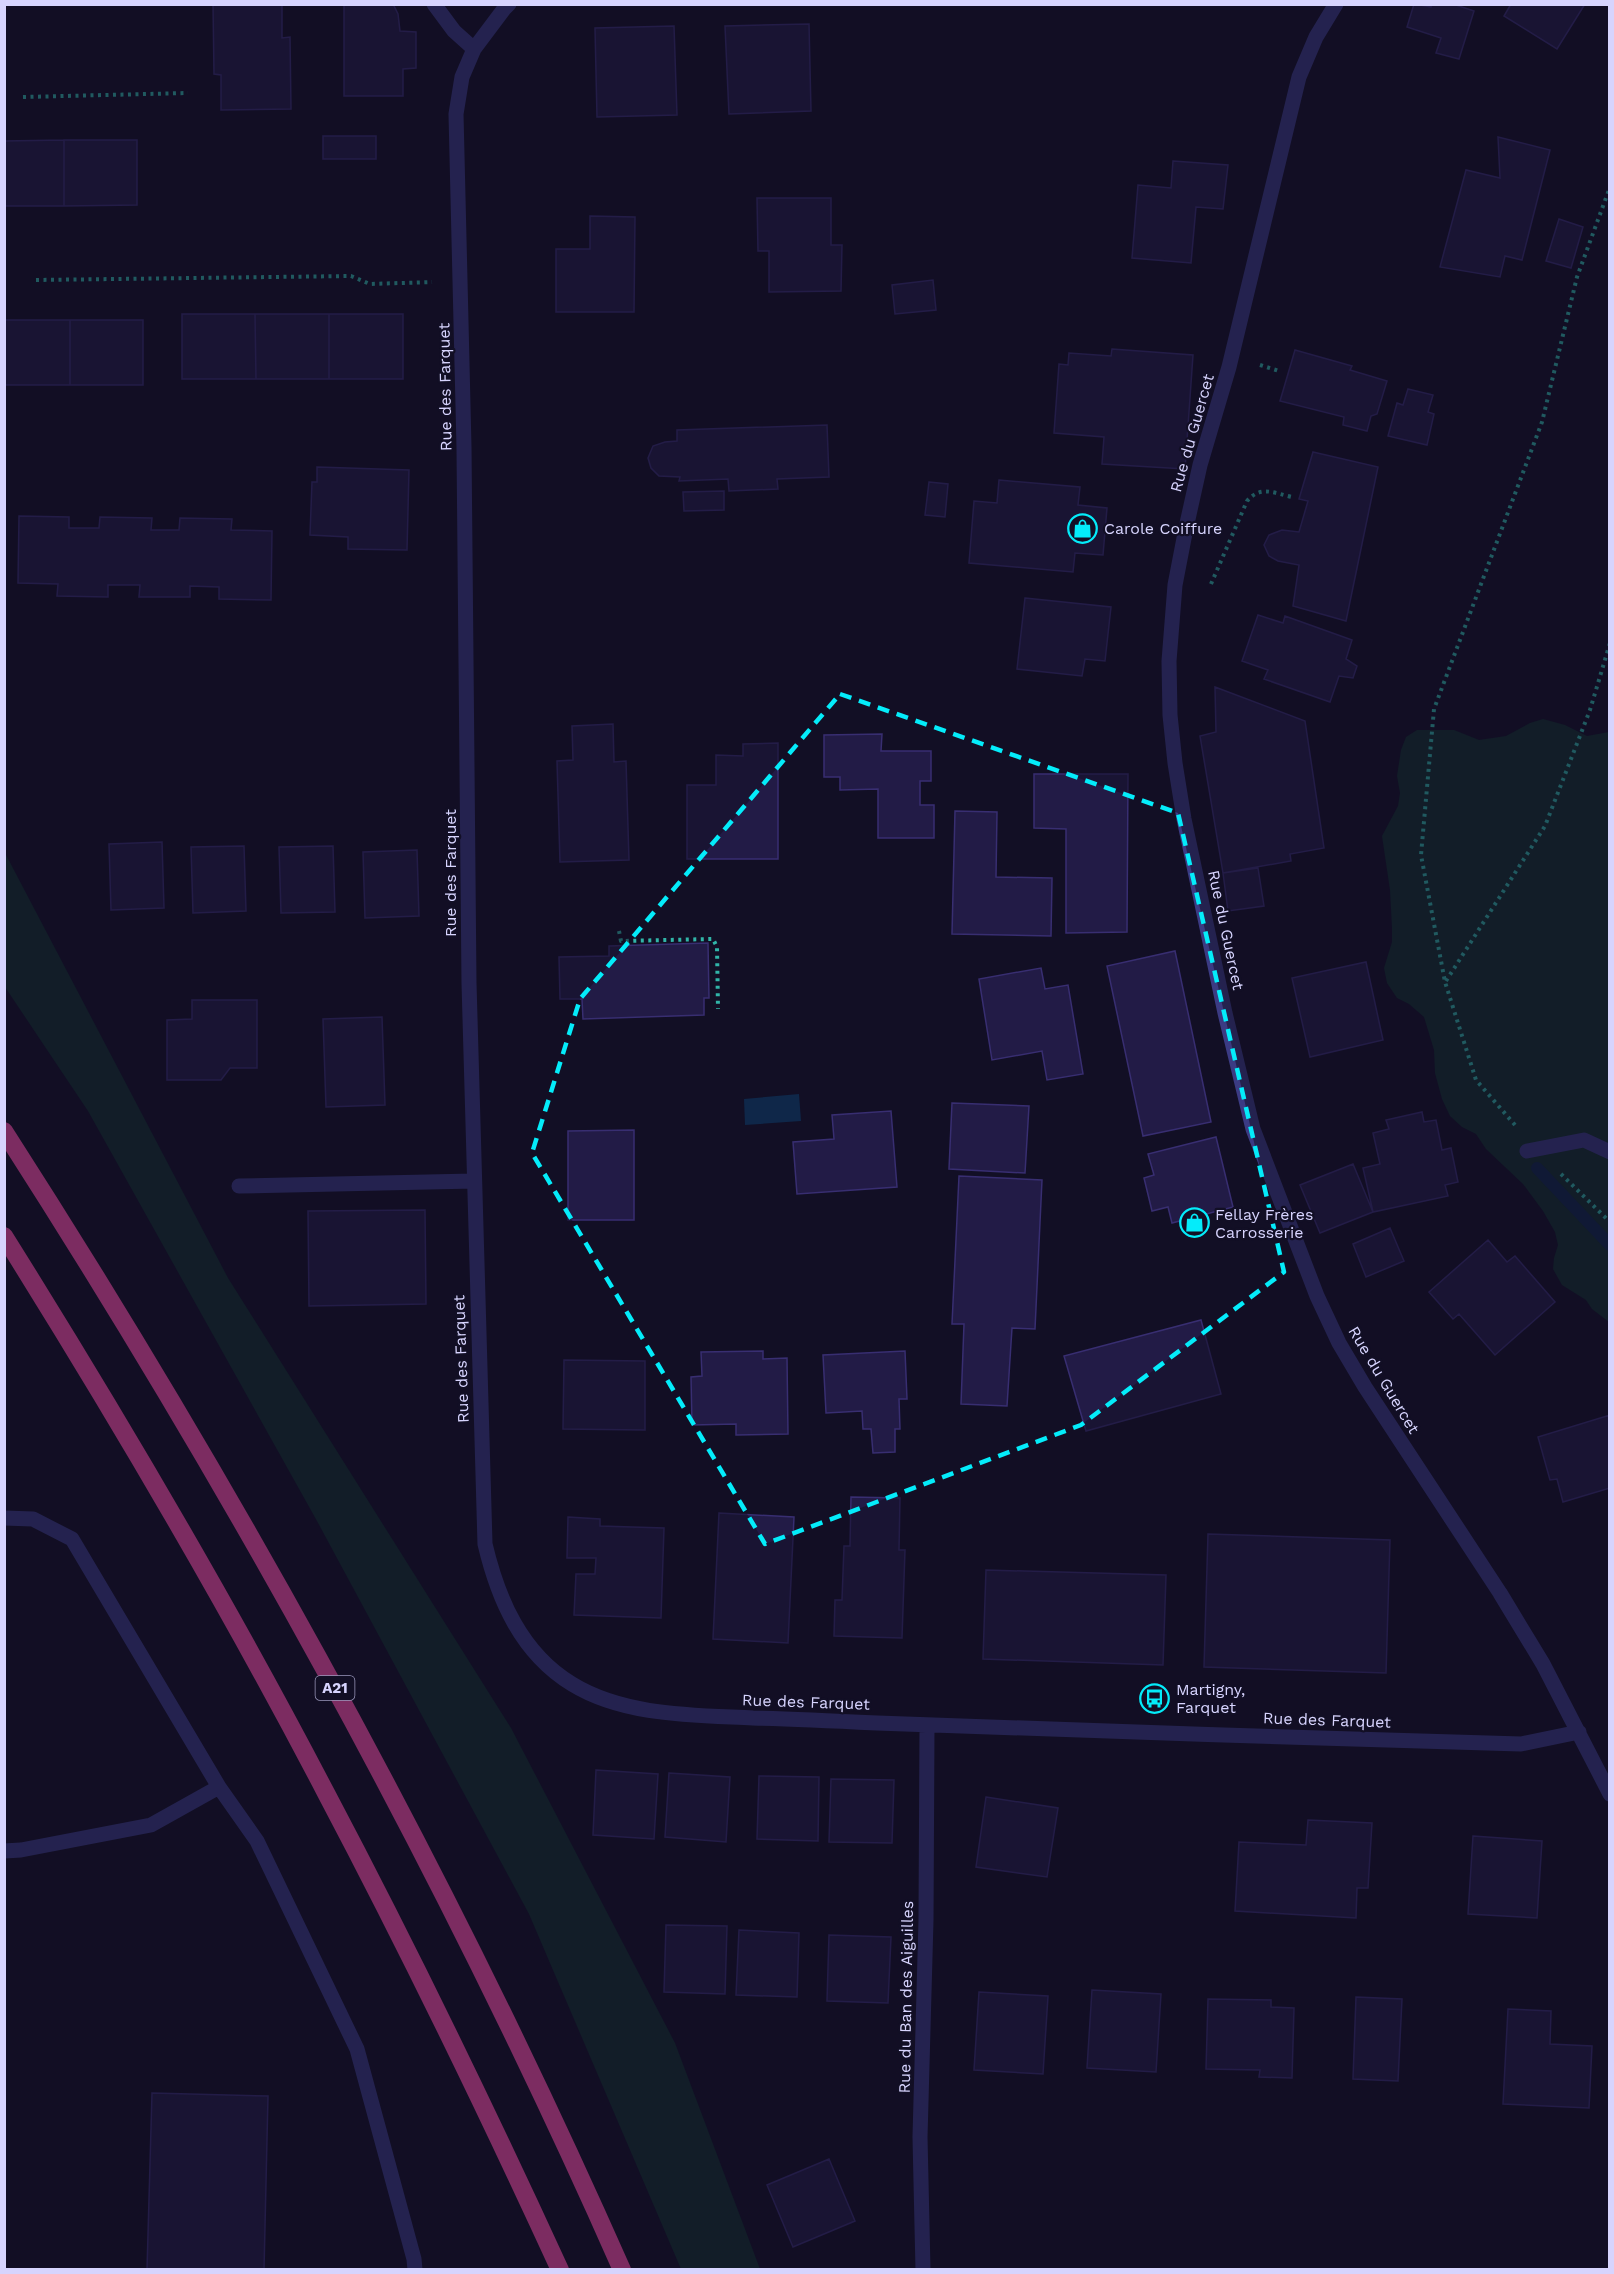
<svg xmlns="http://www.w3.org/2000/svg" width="1614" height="2274" viewBox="0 0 1614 2274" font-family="'Work Sans',sans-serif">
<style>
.green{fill:#122f2d}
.water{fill:#0f2749}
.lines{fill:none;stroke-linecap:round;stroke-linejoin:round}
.stream{stroke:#0f2749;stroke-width:12}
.building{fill:#221b46;stroke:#382e71;stroke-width:1.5}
.path{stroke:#31b5a8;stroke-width:4;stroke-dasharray:3 4.5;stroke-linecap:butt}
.lane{stroke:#3b3b83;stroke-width:15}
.street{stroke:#3b3b83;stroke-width:15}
.highway{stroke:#fc51aa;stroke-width:18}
.marked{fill:none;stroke:#04ecfa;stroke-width:4.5;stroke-dasharray:12 8;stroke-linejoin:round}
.labels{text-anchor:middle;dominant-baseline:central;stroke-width:4.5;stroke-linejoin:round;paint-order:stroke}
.shield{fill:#120f25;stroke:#9c99bd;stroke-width:1.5}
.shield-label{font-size:15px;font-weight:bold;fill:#d7d4fe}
.street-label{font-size:16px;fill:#d7d4fe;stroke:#120f25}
.poi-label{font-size:16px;fill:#d7d4fe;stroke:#120f25;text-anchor:start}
</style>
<rect width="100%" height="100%" fill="#120f25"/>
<path class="green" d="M1543,719L1565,725L1587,736L1609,732V1322L1592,1309L1586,1300L1562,1285L1553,1269L1554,1258L1558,1245L1555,1232L1543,1211L1523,1184L1486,1149L1476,1134L1462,1127L1450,1116L1442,1099L1435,1073L1434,1050L1424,1017L1409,1004L1397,998L1387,983L1384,968L1392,942V928L1390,890L1382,836L1398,806L1400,793L1397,776L1401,750L1406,737L1417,730H1454L1479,740L1506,736L1530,723Z
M5,853L228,1278L511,1728L675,2043L760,2269H681L529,1914L317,1521L88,1111L5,987Z"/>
<path class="water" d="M799,1094L801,1121L745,1125L744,1099Z"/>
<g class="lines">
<path class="stream" d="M1537,1168L1610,1245"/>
</g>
<path class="building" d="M213,4L282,5V38L290,37L291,109L221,110V75L214,74Z
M344,4H393L398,14L400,31L416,32V68L403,69V96H344Z
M1414,4L1431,7L1432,4H1453L1474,11L1459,59L1436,53L1441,38L1407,27Z
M1511,4H1585L1557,49L1504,16Z
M809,24L811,111L729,114L725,26Z
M674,26L677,115L597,117L595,28Z
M323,136H376V159H323Z
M1498,137L1550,150L1522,260L1505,256L1500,277L1440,267L1466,170L1500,178Z
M64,140V206H4V141Z
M64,140H137V205L64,206Z
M1173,161L1228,165L1223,209L1196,207L1191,263L1132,258L1138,185L1171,188Z
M757,198H831V245H842L841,291L769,292V251H758Z
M590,216L635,217L634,312H556V249H590Z
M1559,219L1583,227L1571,268L1546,261Z
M933,280L936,310L895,314L892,285Z
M182,314H255L256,379H182Z
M255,314H329V379H256Z
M329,314H403V379H329Z
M4,320H70V385H4Z
M70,320H143V385H70Z
M1112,349L1193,355L1185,469L1102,464L1104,437L1054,433L1059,364L1068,365L1069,353L1111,356Z
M1295,350L1352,366L1350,370L1387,381L1377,414L1371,416L1367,431L1343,425L1344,417L1280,401Z
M1408,389L1433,395L1428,412L1434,414L1427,445L1388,436L1397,403L1403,405Z
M827,425L829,477L777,479L778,489L729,491L728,479L679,481L680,477L659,476L651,468L648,458L653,446L665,442L677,441V430Z
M1313,452L1378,467L1346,621L1293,606L1299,565L1278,561L1269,556L1264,545L1269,535L1282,530L1299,532L1308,501L1299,499Z
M317,467L409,470L407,550L348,549V537L310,535L312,482H317Z
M999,480L1080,487L1078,505L1107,508L1103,555L1075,553L1073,572L969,563L974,501L997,503Z
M929,482L948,484L945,517L925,515Z
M724,491V510L684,511L683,492Z
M19,516L69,517V528H99L100,517L152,518L151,530H179L180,518L232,519L231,530L272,531L271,600L219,599V587L190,586V597H139L140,585H108V597L57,596L58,584L18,583Z
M1025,598L1111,607L1105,661L1085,659L1082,676L1017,669Z
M1258,615L1283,623L1285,616L1352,640L1346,659L1357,666L1353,678L1339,676L1330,702L1264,679L1268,670L1242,661Z
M1215,687L1305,721L1324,848L1290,854L1291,861L1223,873L1200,736L1216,732Z
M613,724L614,762L626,761L629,860L560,862L557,761L573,760L572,726Z
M882,734L881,751H931V781H920V805H934V838H878V789L840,790V777H824V735Z
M778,743V859H687V785H716V755L743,756V744Z
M1034,774H1128L1127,932L1066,933V829L1034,828Z
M955,811L997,812L996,877L1052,878L1051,936L952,934Z
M162,842L164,908L111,910L109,844Z
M244,846L246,911L193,913L191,847Z
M333,846L335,912L281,913L279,847Z
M417,850L419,916L365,918L363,852Z
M1258,868L1264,906L1228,911L1223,873Z
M708,943L709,998H704V1015L583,1019L582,999H560L559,957L609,956V946Z
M1175,951L1211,1122L1143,1136L1107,966Z
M1366,962L1383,1040L1310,1057L1292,978Z
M1041,968L1045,989L1068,985L1083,1074L1047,1080L1042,1051L992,1060L979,979Z
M192,1000H257V1068H230L221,1080H167V1020L192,1019Z
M382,1017L385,1105L326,1107L323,1019Z
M952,1103L1029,1106L1025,1173L949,1169Z
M891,1111L897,1187L797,1194L793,1142L834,1139L832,1115Z
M1422,1112L1424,1122L1436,1120L1442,1150L1451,1148L1458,1182L1445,1185L1448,1196L1373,1212L1363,1168L1380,1164L1373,1133L1389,1129L1386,1120Z
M634,1130V1220H568V1131Z
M1216,1137L1233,1207L1172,1223L1168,1207L1152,1211L1144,1178L1154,1175L1148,1154Z
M1353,1164L1373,1212L1320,1233L1300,1185Z
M959,1176L1042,1180L1035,1329L1012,1328L1007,1406L961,1404L964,1324H952Z
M425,1210L426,1304L309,1306L308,1211Z
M1390,1228L1404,1261L1366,1277L1353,1244Z
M1488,1240L1507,1262L1515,1256L1555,1302L1495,1355L1459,1314L1453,1319L1429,1292Z
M1201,1320L1221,1394L1086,1431L1064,1356Z
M763,1351V1359L787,1358L788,1434L736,1435V1424L692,1425L691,1377L702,1376L701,1352Z
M905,1351L907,1399H899L900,1429H895V1452L873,1453L871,1429H863L862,1411L826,1413L823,1355Z
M564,1360L645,1361V1430L563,1429Z
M1610,1415V1488L1563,1502L1557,1479L1550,1480L1538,1437Z
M851,1497L900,1498L899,1550H905L902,1638L834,1636L835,1600H842L844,1546H850Z
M719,1513L794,1517L788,1643L713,1639Z
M568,1517L600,1519V1526L664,1528L661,1618L574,1615L576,1574H595L596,1558H567Z
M1208,1534L1390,1540L1386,1673L1204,1667Z
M986,1570L1166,1575L1163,1665L983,1659Z
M596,1770L658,1774L654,1839L593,1835Z
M669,1773L730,1777L726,1842L665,1837Z
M759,1776L819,1777L818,1841L757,1839Z
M831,1779L894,1780L892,1843L829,1842Z
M986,1797L1058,1808L1047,1877L976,1867Z
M1308,1820L1372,1823L1368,1888H1357L1356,1918L1235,1911L1239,1842L1306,1845Z
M1473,1836L1542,1841L1537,1918L1468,1914Z
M666,1925L727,1926L725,1994L664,1992Z
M739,1930L799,1933L797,1997L736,1995Z
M829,1935L891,1937L888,2003L827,2001Z
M1092,1990L1161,1994L1156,2072L1087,2068Z
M979,1992L1048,1996L1043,2074L974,2070Z
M1356,1997L1402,1999L1398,2081L1353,2079Z
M1208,1999L1271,2000V2007L1294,2008L1292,2078L1259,2077L1260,2070L1206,2069Z
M1508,2009L1551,2011L1550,2044L1592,2046L1589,2108L1503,2104Z
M152,2093L268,2096L264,2270H147Z
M829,2159L855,2221L793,2247L767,2185Z"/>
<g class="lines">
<path class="path" d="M23,97L188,93
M36,280L351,276L370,284L432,282
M1260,365L1279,371
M1211,584L1247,501C1261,485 1273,493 1292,497
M619,931L621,941L713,939L717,947L718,1009
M1446,981L1545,826L1590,710L1610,643
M1515,1125L1476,1080L1445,982L1421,855L1434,709L1542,422L1577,277L1610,187
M1561,1174L1610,1222"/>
<path class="lane" d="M4,1518L33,1519L72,1539L219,1787L257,1841L357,2049L414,2259L415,2270
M4,1851L21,1850L151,1825L219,1787"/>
<path class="street" d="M434,4L454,31L474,49
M509,4L504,9L474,49L462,77L456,114L464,447L469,983L485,1544C498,1599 521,1653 572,1684C624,1716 693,1715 753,1718C794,1719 836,1721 877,1723C1092,1732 1306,1737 1521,1744L1579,1732
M1336,4L1316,37L1299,77L1229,367L1200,465L1186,528L1175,585L1169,661L1170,715L1175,763L1184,819L1225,1013L1253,1129L1317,1296L1339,1343L1365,1387L1500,1593L1543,1664L1610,1794
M1527,1151L1584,1140L1610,1152
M239,1186L474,1181
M923,2270L920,2137L926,1920L927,1725"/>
<path class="highway" d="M4,1131C238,1495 447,1874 622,2270
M4,1236C118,1418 227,1603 326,1793C409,1950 486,2109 560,2270"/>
</g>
<path d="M0 0H1614V2274H0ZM840,694L1178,813L1284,1272L1081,1425L765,1544L532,1153L580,999Z" fill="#120f25" fill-opacity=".55" fill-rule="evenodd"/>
<path class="marked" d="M840,694L1178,813L1284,1272L1081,1425L765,1544L532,1153L580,999Z"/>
<defs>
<symbol id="shop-ring" viewBox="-11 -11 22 22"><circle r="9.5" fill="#120f25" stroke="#04ecfa" stroke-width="1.5"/><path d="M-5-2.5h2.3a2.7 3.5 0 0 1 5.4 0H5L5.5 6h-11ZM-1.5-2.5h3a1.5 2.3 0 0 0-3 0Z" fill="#04ecfa"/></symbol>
<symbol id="bus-ring" viewBox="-11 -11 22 22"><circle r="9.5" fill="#120f25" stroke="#04ecfa" stroke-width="1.5"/><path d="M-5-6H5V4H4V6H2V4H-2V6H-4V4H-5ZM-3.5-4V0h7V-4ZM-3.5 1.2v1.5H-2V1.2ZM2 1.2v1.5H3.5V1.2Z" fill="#04ecfa"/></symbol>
</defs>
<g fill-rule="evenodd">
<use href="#shop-ring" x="1066" y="512" width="33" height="33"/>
<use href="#shop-ring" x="1178" y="1206" width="33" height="33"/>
<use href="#bus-ring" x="1138" y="1682" width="33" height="33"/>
</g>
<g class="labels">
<rect class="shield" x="315.5" y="1676" width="39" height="24" rx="4.5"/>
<g class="shield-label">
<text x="335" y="1688">A21</text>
</g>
<g class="street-label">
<text transform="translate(445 387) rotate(-91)">Rue des Farquet</text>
<text transform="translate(1192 433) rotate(-74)">Rue du Guercet</text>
<text transform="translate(450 873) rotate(-90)">Rue des Farquet</text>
<text transform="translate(1226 930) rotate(78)">Rue du Guercet</text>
<text transform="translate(461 1359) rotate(-92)">Rue des Farquet</text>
<text transform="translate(1384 1380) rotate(59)">Rue du Guercet</text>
<text transform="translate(806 1702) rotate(2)">Rue des Farquet</text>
<text transform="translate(1327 1720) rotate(2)">Rue des Farquet</text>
<text transform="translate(906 1997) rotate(-89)">Rue du Ban des Aiguilles</text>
</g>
<g class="poi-label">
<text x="1104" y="528">Carole Coiffure</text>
<text x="1215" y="1214">Fellay Frères<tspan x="1215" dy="18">Carrosserie</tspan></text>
<text x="1176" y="1689">Martigny,<tspan x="1176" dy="18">Farquet</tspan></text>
</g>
</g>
<rect width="1614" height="2274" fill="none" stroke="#d7d4fe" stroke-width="12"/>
</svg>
